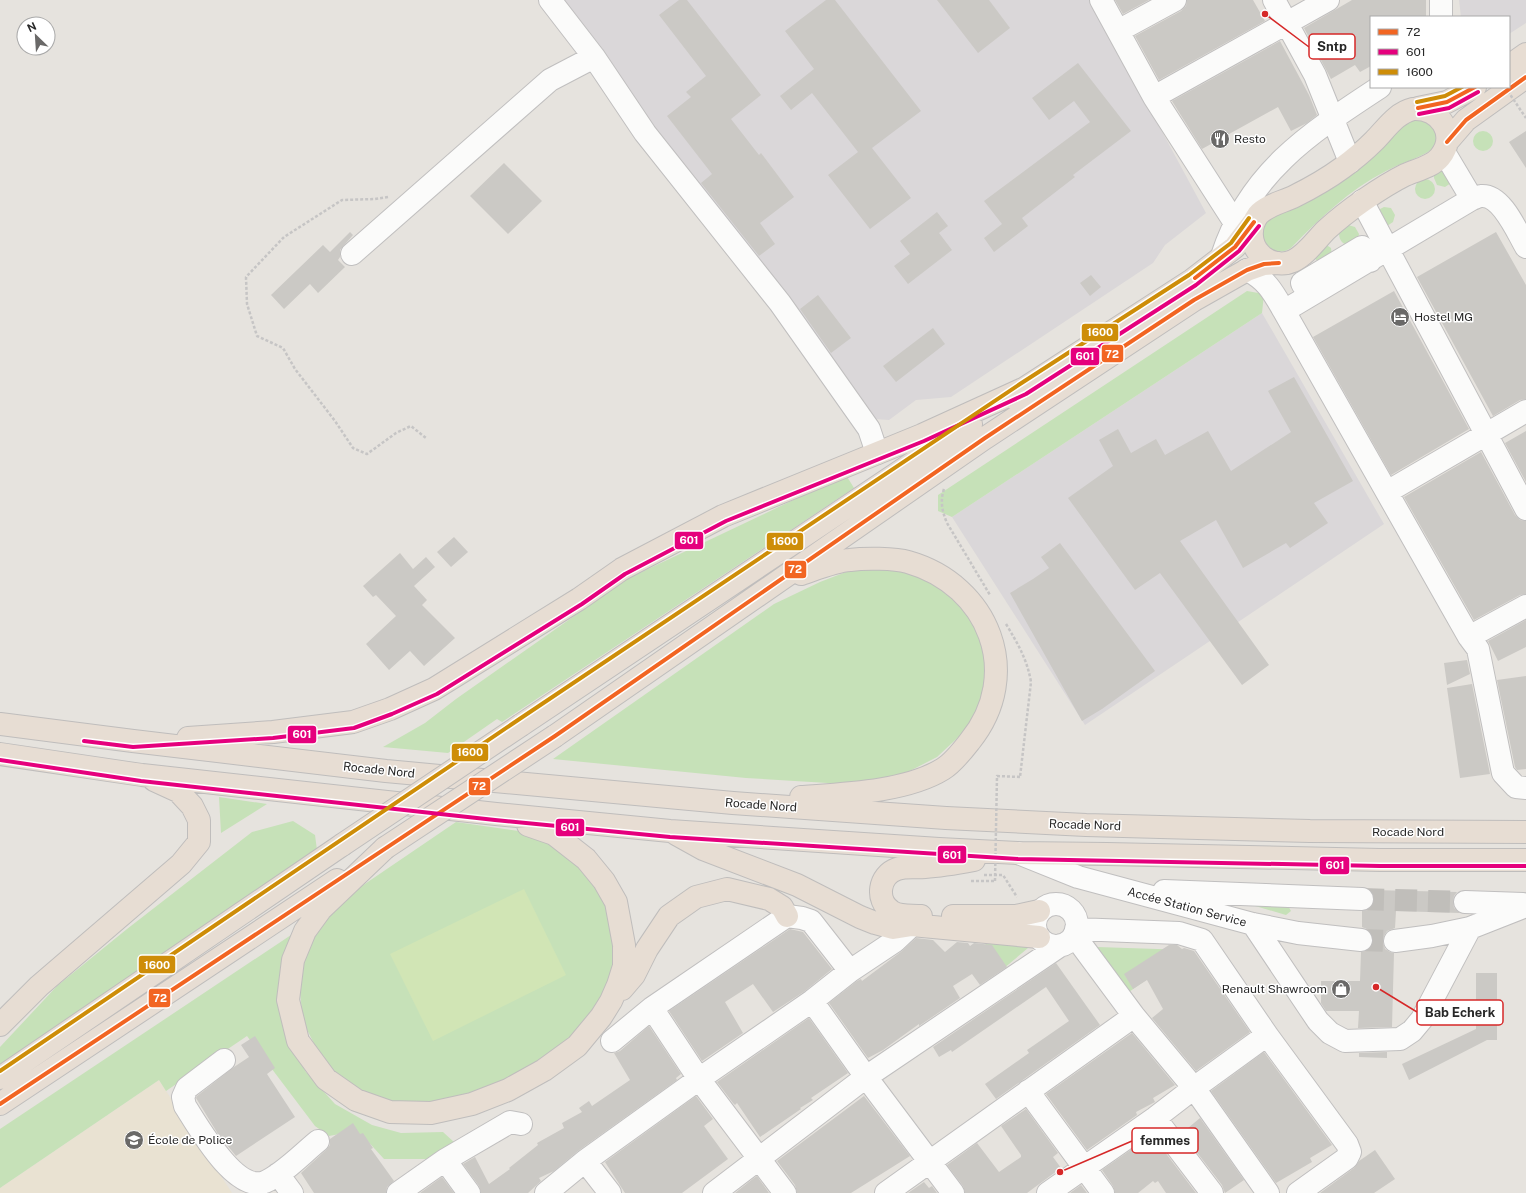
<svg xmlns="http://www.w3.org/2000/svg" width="1526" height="1193" viewBox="0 0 1526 1193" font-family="'Public Sans',sans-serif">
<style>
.industrial{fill:#dad7d9}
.education{fill:#e9e2d2}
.green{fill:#c6e1b8}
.pitch{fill:#d1e5b5}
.building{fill:#cbc9c5}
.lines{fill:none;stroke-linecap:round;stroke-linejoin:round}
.minor-tunnel{stroke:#c0beba;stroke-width:22;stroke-dasharray:22 11;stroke-linecap:butt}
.minor-casing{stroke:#c0bfbf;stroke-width:24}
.highway-casing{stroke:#bfbdbc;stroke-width:24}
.path{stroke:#c6c5c5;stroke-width:2.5;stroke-dasharray:3 2;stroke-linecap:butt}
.minor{stroke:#fbfbfa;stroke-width:22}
.highway{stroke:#e7ddd3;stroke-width:22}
.highway-bridge-casing{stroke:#bfbdbc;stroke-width:24;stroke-linecap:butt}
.path-bridge{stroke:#c6c5c5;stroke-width:2.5;stroke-dasharray:3 2;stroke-linecap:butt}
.highway-bridge{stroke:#e7ddd3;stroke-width:22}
.bus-1-casing{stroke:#fff;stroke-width:7}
.bus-2-casing{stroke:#fff;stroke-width:7}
.bus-3-casing{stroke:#fff;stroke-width:7}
.bus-1{stroke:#f26522;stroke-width:4}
.bus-2{stroke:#e5007d;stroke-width:4}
.bus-3{stroke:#ce8d08;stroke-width:4}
.labels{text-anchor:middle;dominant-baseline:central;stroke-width:3;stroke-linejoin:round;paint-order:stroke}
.poi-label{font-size:12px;fill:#282828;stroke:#fff;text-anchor:start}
.street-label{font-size:12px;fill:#282828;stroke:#fff}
.leader{fill:none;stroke:#d62828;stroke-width:1.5}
.callout-dot{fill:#d62828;stroke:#fff;stroke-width:1.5}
.callout{fill:#fff;stroke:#d62828;stroke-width:1.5}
.callout-label{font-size:13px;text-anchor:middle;font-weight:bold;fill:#282828}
.line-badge{stroke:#fff;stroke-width:1.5}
.badge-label{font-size:11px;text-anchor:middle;font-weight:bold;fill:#fff}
</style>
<rect width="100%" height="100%" fill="#e6e3de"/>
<path class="industrial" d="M563,0H1091L1206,213L1165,245L1153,263L951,397L916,400L889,420L875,419L707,202Z
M1459,0H1526V23L1509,34V17H1461Z
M1262,313L1384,524L1085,725L952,517Z"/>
<path class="education" d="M159,1080L232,1193H0V1188Z"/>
<path class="green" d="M1416,118L1433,124C1437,135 1439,141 1431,150C1417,159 1401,163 1386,171C1349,190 1320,218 1291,248C1280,255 1271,251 1263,241V227L1265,223L1272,217L1295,208L1349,176L1382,149L1404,125Z
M1473 141a10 10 0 1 1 20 0a10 10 0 1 1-20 0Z
M1442,167L1451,183L1445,187L1437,185L1434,178V174Z
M1415 189a10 10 0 1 1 20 0a10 10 0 1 1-20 0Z
M1384,207L1391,208L1395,215L1393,222L1387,226L1378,210Z
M1348,225L1355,227L1359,234L1358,238L1346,245C1341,242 1339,239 1339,232Z
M1325,244L1331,248L1332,256L1320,263L1314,258Z
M1247,291L1264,294L1262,313L952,517L938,511V495Z
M846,475L854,488L502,722L497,719L448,753L383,747L425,723L456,699L627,579Z
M859,567H896L948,589L972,618L982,639L988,671L983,701L966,730L937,757L900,776L844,784L746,778L553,759L774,604L820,582Z
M219,797L267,804L221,833Z
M293,821L315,835L317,850L0,1069V1047L57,986L127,929L252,832Z
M456,822L526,832L539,836L584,866L611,913L616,964L607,988L580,1030L548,1057L506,1080L476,1092L432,1103L391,1101L364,1092L339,1076L321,1057L303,1022L299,982L307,948L327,919L356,890Z
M1287,904L1291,911L1286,915L1252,905Z
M294,933L288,1039L306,1072L335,1104L372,1125L401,1133L443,1132L455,1143L430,1159H384L363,1136L345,1133L329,1136L315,1126L247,1036L166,1091L159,1080L0,1188V1129Z
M980,937L1034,943L1003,969Z
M1097,947L1188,950L1129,992Z"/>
<path class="pitch" d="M524,889L566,975L433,1041L390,954Z"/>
<path class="building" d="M679,0H687L761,95L731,119L759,155L761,153L794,197L760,223L775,244L759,256L701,183L712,174L667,116L691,97L686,92L706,76L659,15Z
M826,0H835L921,111L872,148L911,198L870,229L828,175L858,152L812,93L791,110L780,96L814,69L785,31Z
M937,0H989L1010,28L978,53Z
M1115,0H1149L1123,14Z
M1187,0H1253L1265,21L1159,80L1135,36L1181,11L1186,6Z
M1352,0H1426V17H1371V66L1360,72L1355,65L1331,79L1304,28Z
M1280,41L1309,95L1317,115L1307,123L1291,131L1278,107L1202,149L1172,101Z
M1078,63L1131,131L1073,175L1075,177L1022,218L1028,226L994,252L984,238L1002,224L984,201L1090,122L1074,101L1049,120L1032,98Z
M1526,131V168L1509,142Z
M504,163L542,201L508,234L470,196Z
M937,212L948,226L939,233L952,250L908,284L894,266L910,254L900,241Z
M350,232L353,235L340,250V257L338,260L345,267L318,293L310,284L284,309L271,295L323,245L330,252Z
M1496,232L1526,285V399L1520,400L1493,416L1417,277Z
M1091,275L1101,287L1090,296L1080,283Z
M1394,291L1469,429L1391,475L1313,337Z
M818,295L851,338L831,353L800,309Z
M933,328L945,344L896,382L883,366Z
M1294,377L1353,481L1314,503L1328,523L1290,548L1286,543L1243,568L1216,520L1180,541L1269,665L1242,685L1160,573L1135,590L1068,498L1113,466L1099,440L1118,429L1131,453L1156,439L1165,455L1208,431L1231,471L1291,432L1268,391Z
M1526,431V482L1505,443Z
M1481,452L1515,515L1520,520L1526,521V594L1520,595L1474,620L1404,497Z
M454,537L468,552L451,567L437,552Z
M1060,543L1155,671L1102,709L1082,721L1010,593L1033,579L1049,568L1041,557Z
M400,553L413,569L426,557L435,567L414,586L427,600L422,605L455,638L424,666L410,651L389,670L366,644L396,616L376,595L373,597L363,586Z
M1526,620V647L1498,661L1488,641Z
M1467,660L1470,674L1447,685L1444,663Z
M1526,676V769L1517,770L1515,767L1497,680Z
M1472,684L1490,774L1460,778L1447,688Z
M1370,890L1457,892L1454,896L1453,902L1454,908L1460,913L1396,911L1395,928L1387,931L1384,936L1383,942L1385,949L1390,952L1394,953L1392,1027L1358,1028L1359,1011H1326L1321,1003V981H1360L1361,952L1366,951L1371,948L1373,941L1372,935L1369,930L1362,927V911L1368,910L1372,906L1374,900L1373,894Z
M790,929L803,932L832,969L805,991L773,1012L753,984L725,1002L743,1033L702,1061L669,1011Z
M916,938L933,940L945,952L957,942L968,943L970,946L974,943L992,945L1007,967L980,985L972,974L953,986L960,998L919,1026V1024L883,1050L868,1058L829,1003L857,981L861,979L862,981L902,951Z
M1169,945H1177L1182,949L1184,948L1194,951L1250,1032L1196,1071L1152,1018L1163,1009L1147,980L1133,989L1124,974Z
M1056,963L1100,1025L996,1099L985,1084L1029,1053L1027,1050L1069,1021L1046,987L952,1052L951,1050L939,1057L933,1047Z
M1476,973H1497V1040H1487L1409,1080L1402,1064L1476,1029Z
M809,1018L848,1073L811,1098L813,1100L800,1108L801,1109L760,1137L737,1103L735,1105L733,1103L717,1082Z
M649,1026L681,1074L676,1078L677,1080L578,1151L554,1171L539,1178L541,1181L528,1193H481L479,1186L463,1164L475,1157L489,1184L510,1169L509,1168L538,1145L537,1143L564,1128L562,1123L582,1112L579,1108L589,1101L592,1106L630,1080L614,1053L620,1051Z
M1132,1033L1175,1085L1153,1098L1155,1102L1136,1112L1137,1115L1087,1150L1046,1094Z
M255,1036L275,1068L267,1074L295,1117L236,1156L218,1134L196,1098L197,1096L234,1067L249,1057L241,1045Z
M1264,1052L1332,1145L1310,1158L1312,1162L1276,1183L1211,1091Z
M1387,1052V1058L1359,1057V1053Z
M696,1096L713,1119L704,1126L728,1159L682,1193H625L605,1162Z
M864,1096L910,1156L851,1193H797L795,1185L777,1161Z
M1026,1109L1058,1153L1053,1157L1061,1168L1027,1193H965L963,1186L947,1165L977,1143L999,1172L1021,1157V1155L1001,1126Z
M1200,1118L1244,1180L1225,1193L1222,1185L1182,1133Z
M353,1123L360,1134L363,1133L373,1148L371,1149L394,1181L387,1187L386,1193H314L301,1173L326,1150L330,1145V1139Z
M1152,1135L1196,1193H1166L1158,1181L1155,1183L1153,1181L1138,1193H1115L1113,1186L1102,1170Z
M1375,1150L1395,1179L1374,1193H1320L1354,1168L1359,1161Z
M757,1176L769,1193H735L754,1178Z
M442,1177L454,1193H420Z
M924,1182L929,1188L932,1186L937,1193H908Z
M1081,1185L1087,1193H1070Z"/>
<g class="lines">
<path class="minor-tunnel" d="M1362,899L1465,902
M1361,940L1395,941"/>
<defs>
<path id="minor" d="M550,0L594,57L645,133L780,303L869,429L877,453
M1101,0L1154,97L1235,223
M1274,0L1315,75L1350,162
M1441,0V17
M1118,31L1175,0
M1154,97L1328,0
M1444,152L1472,199
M1362,201L1526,509
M1526,247C1517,232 1502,194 1481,196C1479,196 1475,198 1472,199L1284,311L1469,637L1478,649L1503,773L1516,787L1526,788
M352,254L550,80L594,57
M1222,256C1249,172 1310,133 1380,87
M1247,270C1267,280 1273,292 1284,311
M1303,285L1302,283L1362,247L1370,261
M1387,492L1526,411
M1469,637L1526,606
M1018,853L1078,877L1253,924L1298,933L1361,940
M1164,891L1362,899
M1465,902L1523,904
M1035 925a21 21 0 1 1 42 0a21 21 0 1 1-42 0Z
M1253,924L1318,1021L1330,1033L1345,1041L1400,1039L1412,1031L1422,1019L1470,928
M1076,929L1179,933L1202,940L1267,1035L1347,1144L1350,1152L1347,1158L1298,1193
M1074,935L1134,1016L1194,1088L1268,1193
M1395,941L1432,936L1470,928L1526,906
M812,1001L866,1077L953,1193
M652,1008L699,1079L785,1193
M612,1041L652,1008L787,916L802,918L811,921L850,971
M224,1060L187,1088L183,1097L185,1106C198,1126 235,1193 265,1182C283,1174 302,1154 318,1141
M1028,1091L1103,1193
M1155,1118L1212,1193
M445,1160L510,1122L521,1124
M585,1161L610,1193
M278,1174L292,1193
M398,1193L445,1160L469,1193
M546,1193L585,1161L699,1079L812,1001L850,971L895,941L912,925
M714,1193L866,1077L1061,945
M886,1193L1134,1016
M1048,1193L1155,1118L1194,1088L1267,1035"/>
<path id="highway" d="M1509,66L1526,54
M1418,108L1447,102L1475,87
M1413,109C1440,107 1458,135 1440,157C1432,167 1416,170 1405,175C1391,182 1377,191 1364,200C1351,209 1338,219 1326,230C1316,240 1306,255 1293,261C1282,266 1268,263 1260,254C1250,244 1249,227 1258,215C1267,205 1283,202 1295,196C1311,188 1327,179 1342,168C1353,160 1364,151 1374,141C1386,129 1396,113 1413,109Z
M1447,142L1466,120L1526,77
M1011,397L1192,280L1235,247L1254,222
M801,574C816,569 835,561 850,560C864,558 895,558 908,562C989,585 1024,674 970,741C963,750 953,763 943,769C906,792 843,794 801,797
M0,724L133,741L386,771L733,803L946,818L1086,825L1310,831L1526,832
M521,725L971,424
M555,736L985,438L1194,300L1247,270L1264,264L1279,263
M188,738L273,732L353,722L390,709L434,689L579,599L622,569L723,516L922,435L1023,389
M0,754L142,775L496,814L670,831L939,849L1018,853L1107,854L1380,860H1526
M676,834L703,849L797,885L860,917L875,923L893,928L912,925L1039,937
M385,848L321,909L305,931L293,960L288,1000L298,1041L326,1079L356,1100L390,1112L431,1113L472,1104L508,1090L544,1070L577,1046L601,1017L611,1001L618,985L624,966V945L616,902L604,881L586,859L554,834L528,825
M921,916C911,915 899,917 891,911C875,900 879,875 897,869C906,866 916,868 925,867C942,866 958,863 974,860
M953,916H1016L1039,911
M622,989L634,975L647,949L669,916L696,897L727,889L769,899L782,907L787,916
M0,1025L39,986L181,864L199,842V820L192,806L178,791L154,780
M0,1078L342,845
M0,1104L337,880"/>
</defs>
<use href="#minor" class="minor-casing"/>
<use href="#highway" class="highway-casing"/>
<path class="path" d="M388,197L375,199L342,200L284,237L246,277L247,304L257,336L283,348L295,369L335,421L353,448L367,454L396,433L411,426L426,438
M944,489C940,501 942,511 947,523L990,595
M1006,624C1018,644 1027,659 1031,682L1020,777
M984,875H1003L1017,897
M971,881H995"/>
<use href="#minor" class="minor"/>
<use href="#highway" class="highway"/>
<defs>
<path id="highway-bridge" d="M342,845L521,725
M385,848L555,736"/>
</defs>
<use href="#highway-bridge" class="highway-bridge-casing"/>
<path class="path-bridge" d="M1505,87L1526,118
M995,881L997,776L1020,777"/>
<use href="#highway-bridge" class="highway-bridge"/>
<defs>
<path id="bus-1" d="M1418,108L1447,102L1475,87
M1447,142L1466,120L1526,77
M1195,278L1235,247L1254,222
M0,1104L555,736L985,438L1194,300L1247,270L1264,264L1279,263"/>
<path id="bus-2" d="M1419,114L1449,108L1478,92
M84,741L133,747L273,738L354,728L392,714L437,694L582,604L625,574L726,521L924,441L1026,394L1196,285L1239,251L1259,226
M0,760L141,781L495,820L670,837L1018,859L1380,866H1526"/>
<path id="bus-3" d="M1417,102L1445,96L1462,87
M0,1071L518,720L1020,384L1189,275L1231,243L1249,218"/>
</defs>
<use href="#bus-1" class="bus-1-casing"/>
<use href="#bus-2" class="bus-2-casing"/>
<use href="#bus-3" class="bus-3-casing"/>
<use href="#bus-1" class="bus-1"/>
<use href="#bus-2" class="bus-2"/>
<use href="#bus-3" class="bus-3"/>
</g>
<defs>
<symbol id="restaurant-disc" viewBox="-11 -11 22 22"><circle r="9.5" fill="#6a6968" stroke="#fff"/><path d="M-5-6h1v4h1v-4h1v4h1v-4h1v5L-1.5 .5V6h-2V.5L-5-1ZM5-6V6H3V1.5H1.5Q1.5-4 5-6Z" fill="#fff"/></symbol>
<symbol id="hotel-disc" viewBox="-11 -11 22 22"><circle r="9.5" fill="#6a6968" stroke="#fff"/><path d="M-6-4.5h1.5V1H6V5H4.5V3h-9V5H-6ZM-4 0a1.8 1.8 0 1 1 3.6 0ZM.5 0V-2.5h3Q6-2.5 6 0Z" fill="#fff"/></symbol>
<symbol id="shop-disc" viewBox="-11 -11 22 22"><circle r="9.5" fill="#6a6968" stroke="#fff"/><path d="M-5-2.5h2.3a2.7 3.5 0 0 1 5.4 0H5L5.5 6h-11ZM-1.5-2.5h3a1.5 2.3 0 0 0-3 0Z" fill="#fff"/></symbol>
<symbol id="university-disc" viewBox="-11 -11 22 22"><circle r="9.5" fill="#6a6968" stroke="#fff"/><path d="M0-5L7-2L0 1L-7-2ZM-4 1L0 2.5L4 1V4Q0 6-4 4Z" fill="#fff"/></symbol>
</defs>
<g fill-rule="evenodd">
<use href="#restaurant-disc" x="1209" y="128" width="22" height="22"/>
<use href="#hotel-disc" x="1389" y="306" width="22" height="22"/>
<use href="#shop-disc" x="1330" y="978" width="22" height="22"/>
<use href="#university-disc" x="123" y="1129" width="22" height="22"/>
</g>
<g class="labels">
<g class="poi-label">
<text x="1234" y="139">Resto</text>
<text x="1414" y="317">Hostel MG</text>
<text x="1327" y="989" text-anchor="end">Renault Shawroom</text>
<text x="148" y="1140">École de Police</text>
</g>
<g class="street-label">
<text transform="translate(379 770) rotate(6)">Rocade Nord</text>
<text transform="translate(761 805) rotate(4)">Rocade Nord</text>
<text transform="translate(1085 825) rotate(2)">Rocade Nord</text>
<text x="1408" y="832">Rocade Nord</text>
<text transform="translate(1187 907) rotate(15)">Accée Station Service</text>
</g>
</g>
<path class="leader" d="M1265 14L1309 47M1376 987L1417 1012M1060 1172L1132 1141"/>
<g class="callout-dot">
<circle cx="1265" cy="14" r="4"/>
<circle cx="1376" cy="987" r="4"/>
<circle cx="1060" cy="1172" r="4"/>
</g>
<g class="callout">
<rect x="1309" y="34" width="46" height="25" rx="4"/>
<rect x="1417" y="1000" width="86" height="25" rx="4"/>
<rect x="1132" y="1128" width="66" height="25" rx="4"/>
</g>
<g class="callout-label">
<text x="1332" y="51">Sntp</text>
<text x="1460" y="1017">Bab Echerk</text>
<text x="1165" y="1145">femmes</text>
</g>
<g class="line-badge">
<rect x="1081" y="323" width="38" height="19" rx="4" fill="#ce8d08"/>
<rect x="1101" y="344" width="23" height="19" rx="4" fill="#f26522"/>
<rect x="1070" y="347" width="30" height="19" rx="4" fill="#e5007d"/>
<rect x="674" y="531" width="30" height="19" rx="4" fill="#e5007d"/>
<rect x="766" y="532" width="38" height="19" rx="4" fill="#ce8d08"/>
<rect x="784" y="560" width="23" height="19" rx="4" fill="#f26522"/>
<rect x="287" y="725" width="30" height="19" rx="4" fill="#e5007d"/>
<rect x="451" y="743" width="38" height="19" rx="4" fill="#ce8d08"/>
<rect x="468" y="777" width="23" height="19" rx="4" fill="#f26522"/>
<rect x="555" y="818" width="30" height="19" rx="4" fill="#e5007d"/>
<rect x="937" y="845" width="30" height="19" rx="4" fill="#e5007d"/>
<rect x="1319" y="856" width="31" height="19" rx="4" fill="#e5007d"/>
<rect x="138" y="955" width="38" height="19" rx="4" fill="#ce8d08"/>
<rect x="148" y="988" width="23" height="20" rx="4" fill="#f26522"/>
</g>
<g class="badge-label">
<text x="1100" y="336">1600</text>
<text x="1112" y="358">72</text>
<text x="1085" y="360">601</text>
<text x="689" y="544">601</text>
<text x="785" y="545">1600</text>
<text x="795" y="573">72</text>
<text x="302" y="738">601</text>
<text x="470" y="756">1600</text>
<text x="479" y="790">72</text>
<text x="570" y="831">601</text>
<text x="952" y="859">601</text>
<text x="1335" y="869">601</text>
<text x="157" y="969">1600</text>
<text x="160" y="1002">72</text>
</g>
<rect x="1370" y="16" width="140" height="72" fill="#ffffff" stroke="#a9a9a9"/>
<rect x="1378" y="29" width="20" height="6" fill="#f26522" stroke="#a9a9a9"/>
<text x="1406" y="36" font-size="12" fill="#282828">72</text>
<rect x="1378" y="49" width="20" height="6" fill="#e5007d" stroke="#a9a9a9"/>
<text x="1406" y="56" font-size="12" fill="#282828">601</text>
<rect x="1378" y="69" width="20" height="6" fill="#ce8d08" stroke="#a9a9a9"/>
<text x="1406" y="76" font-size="12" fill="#282828">1600</text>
<g transform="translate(36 36) rotate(335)"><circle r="19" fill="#ffffff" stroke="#a9a9a9"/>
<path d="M0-3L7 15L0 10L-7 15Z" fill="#6a6968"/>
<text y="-6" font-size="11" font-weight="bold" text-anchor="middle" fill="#282828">N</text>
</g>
</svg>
